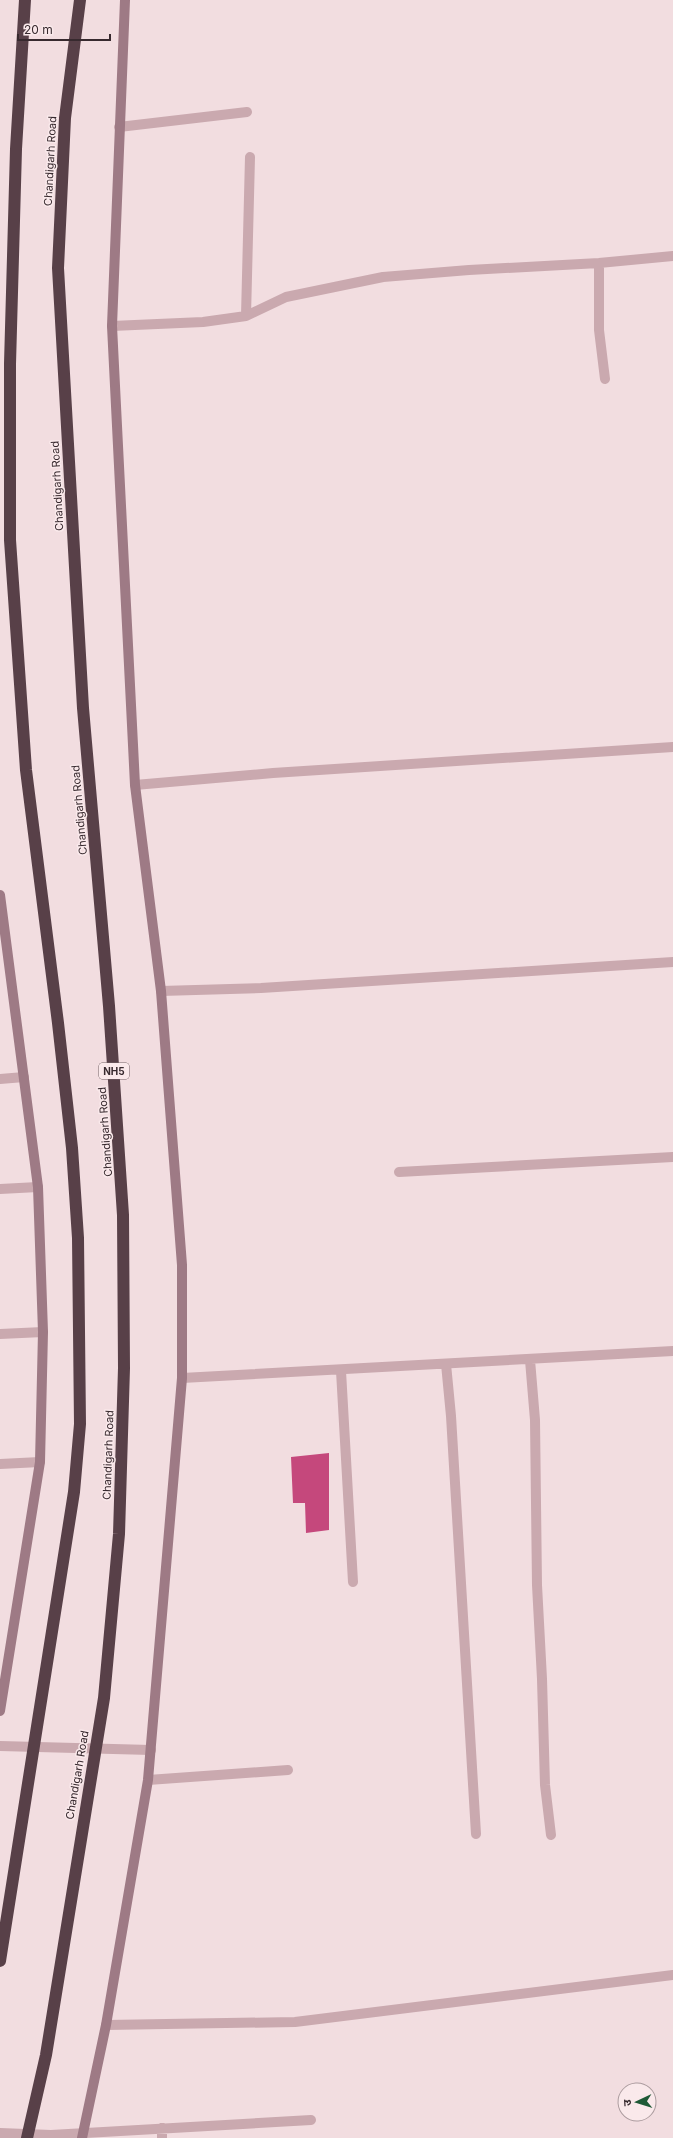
<svg xmlns="http://www.w3.org/2000/svg" width="673" height="2138" viewBox="0 0 673 2138" font-family="Inter,'Noto Sans Devanagari',sans-serif">
<style>
.building{fill:#c5487c}
.lines{fill:none;stroke-linecap:round;stroke-linejoin:round}
.street{stroke:#caa9af;stroke-width:10}
.secondary{stroke:#9e7a85;stroke-width:10}
.highway-bridge{stroke:#584048;stroke-width:12}
.labels{text-anchor:middle;dominant-baseline:central;stroke-width:3;stroke-linejoin:round;paint-order:stroke}
.shield{fill:#fae9eb;stroke:#726367;stroke-width:1}
.shield-label{font-size:10px;font-weight:bold;fill:#37292e}
.street-label{font-size:11px;fill:#37292e;stroke:#fae9eb}
</style>
<rect width="100%" height="100%" fill="#f2dde0"/>
<path class="building" d="M329,1453V1530L306,1533L305,1503H293L291,1457Z"/>
<g class="lines">
<path class="street" d="M119,127L247,112
M599,263V330L605,379
M246,316L250,157
M112,326L203,322L246,316L286,297L383,277L469,270L599,263L673,256
M135,785L273,773L673,747
M161,991L261,988L673,962
M0,1079L24,1077
M399,1172L673,1157
M0,1189L38,1187
M0,1334L43,1332
M530,1360L535,1420L537,1585L542,1679L545,1785L551,1835
M446,1364L451,1416L476,1834
M341,1371L353,1582
M182,1378L673,1351
M0,1464L40,1462
M0,1746L151,1750
M148,1780L288,1770
M106,2025L295,2022L673,1975
M162,2128V2138
M0,2133L51,2135L311,2120"/>
<path class="secondary" d="M0,895L38,1187L43,1332L40,1462L0,1711
M82,2138L106,2025L148,1780L182,1378V1265L161,991L135,785L112,326L125,0"/>
<path class="highway-bridge" d="M0,1961L74,1492L80,1424L78,1238L72,1148L58,1023L26,770L10,540V364L16,149L25,0
M27,2138L46,2055L104,1698L119,1534L124,1368L123,1215L109,1006L83,708L58,268L65,118L80,0"/>
</g>
<g class="labels">
<rect class="shield" x="99" y="1063" width="30" height="16" rx="3"/>
<g class="shield-label">
<text x="114" y="1071">NH5</text>
</g>
<g class="street-label">
<text transform="translate(50 161) rotate(-87)">Chandigarh Road</text>
<text transform="translate(57 486) rotate(-93)">Chandigarh Road</text>
<text transform="translate(79 810) rotate(-95)">Chandigarh Road</text>
<text transform="translate(105 1132) rotate(-94)">Chandigarh Road</text>
<text transform="translate(108 1455) rotate(-88)">Chandigarh Road</text>
<text transform="translate(77 1775) rotate(-80)">Chandigarh Road</text>
</g>
</g>
<g transform="translate(637 2102) rotate(266)"><circle r="19" fill="#fae9eb" stroke="#ac9c9f"/>
<path d="M0-3L7 15L0 10L-7 15Z" fill="#1e5936"/>
<text y="-6" font-size="11" font-weight="bold" text-anchor="middle" fill="#37292e">उ</text>
</g>
<path d="M18 34v6h92v-6" fill="none" stroke="#37292e" stroke-width="2"/>
<text x="24" y="34" font-size="12" fill="#37292e" stroke="#fae9eb" stroke-width="3" paint-order="stroke">20 m</text>
</svg>
